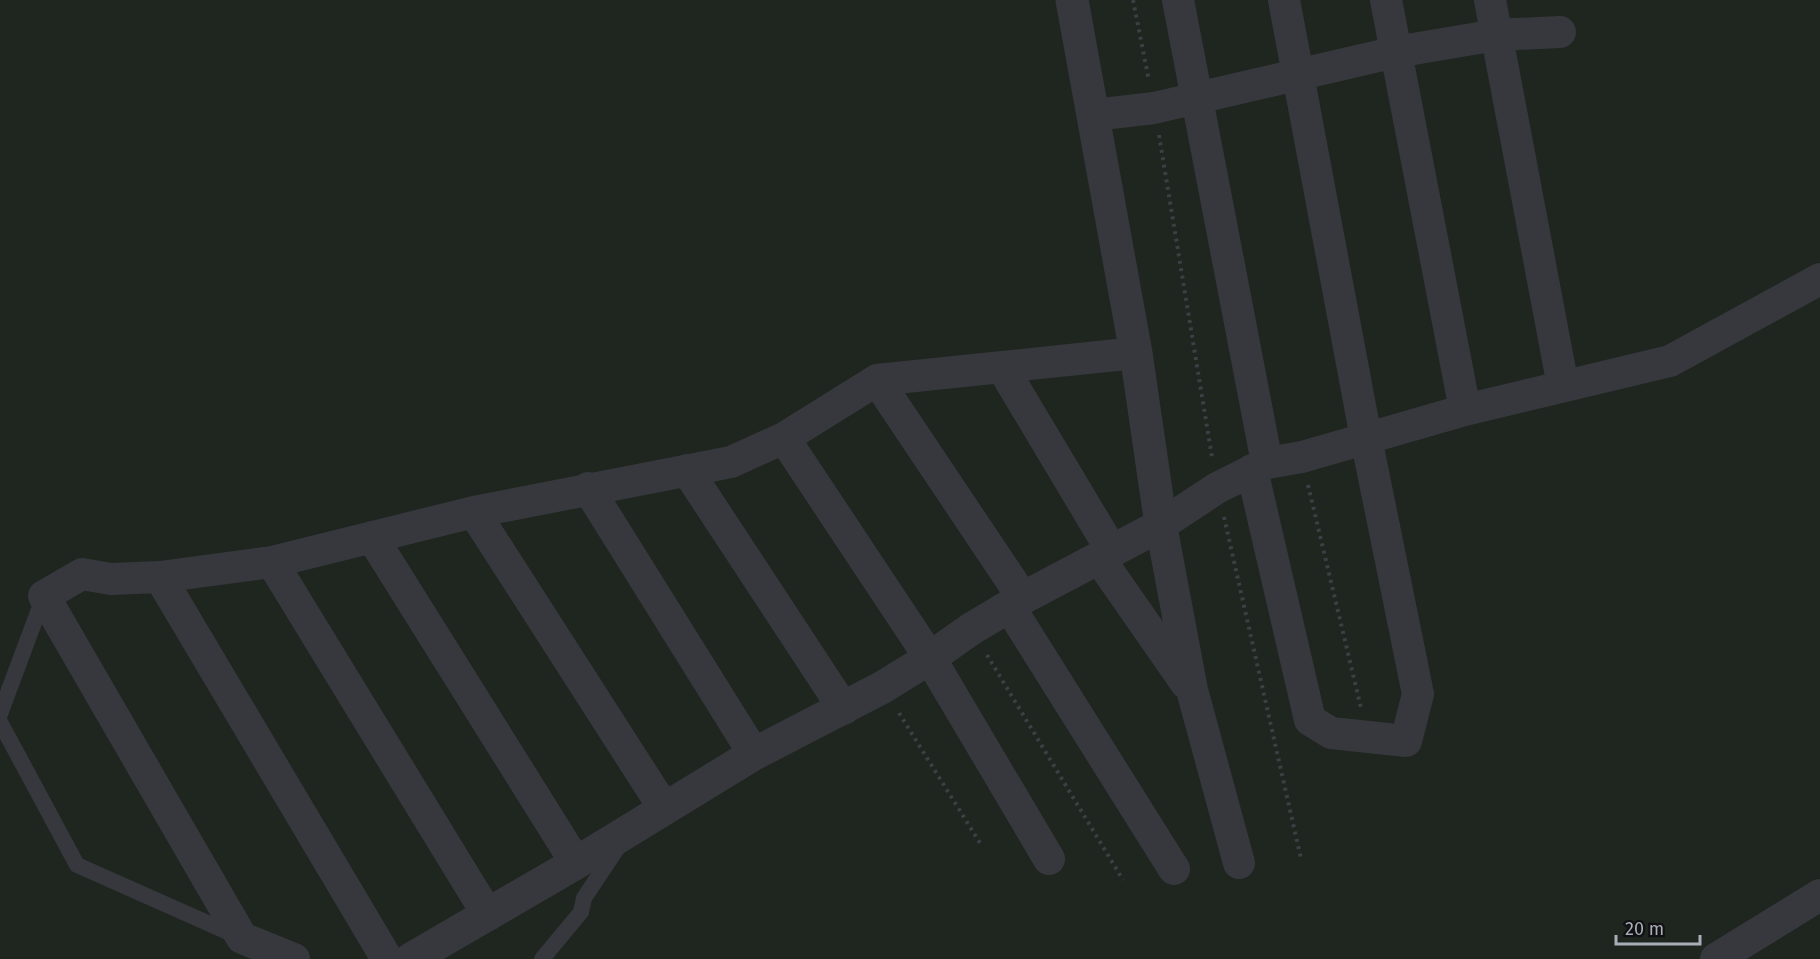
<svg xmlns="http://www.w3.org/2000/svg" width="1820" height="959" viewBox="0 0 1820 959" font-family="'Fira Sans',sans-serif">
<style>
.green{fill:#1e261f}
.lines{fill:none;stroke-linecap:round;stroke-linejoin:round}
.path{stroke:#3d3f44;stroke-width:4;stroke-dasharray:3 4.5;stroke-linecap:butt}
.service{stroke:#37383d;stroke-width:16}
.minor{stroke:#37383d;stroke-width:32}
.tertiary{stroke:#37383d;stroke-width:33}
</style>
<rect width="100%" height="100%" fill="#161618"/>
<path class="green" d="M0,0H1820V959H0Z"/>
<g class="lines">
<path class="path" d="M1133,0L1149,81
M1159,135L1212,457
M1308,485L1361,708
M1224,517L1301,859
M987,655L1123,880
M899,713L980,843"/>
<path class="service" d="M0,714L44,596
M0,722L77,865L239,937
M542,959L581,912L584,898L618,847"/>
<path class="minor" d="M1178,0L1267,463
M1386,0L1465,410
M1490,0L1563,386
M1094,115L1154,108L1396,52L1496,35L1560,32
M1002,367L1112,551
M877,380L1023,598
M784,438L930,658L1049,859
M687,470L844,709
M1252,470L1310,720L1331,733L1406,741L1418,694L1366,438L1284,0
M588,488L754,754
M474,512L664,808
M372,537L576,863
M1099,558L1186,683
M272,562L488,915
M160,577L387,959
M1009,606L1174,869
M1239,863L1192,690L1161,525L1217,488L1267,463L1302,457L1465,410L1670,361L1820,279
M294,959L242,938L44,596L82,574L111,579L160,577L272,562L474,512L731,462L784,438L877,380L1136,353
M1716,959L1820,895"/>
<path class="tertiary" d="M411,959L576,863L754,754L883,687L930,658L971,629L1023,598L1161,525L1136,353L1072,0"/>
</g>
<path d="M1616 935v9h84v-9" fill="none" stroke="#a8adb8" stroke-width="3"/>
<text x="1625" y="935" font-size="18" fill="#a8adb8" stroke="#111113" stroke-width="4.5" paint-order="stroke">20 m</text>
</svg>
